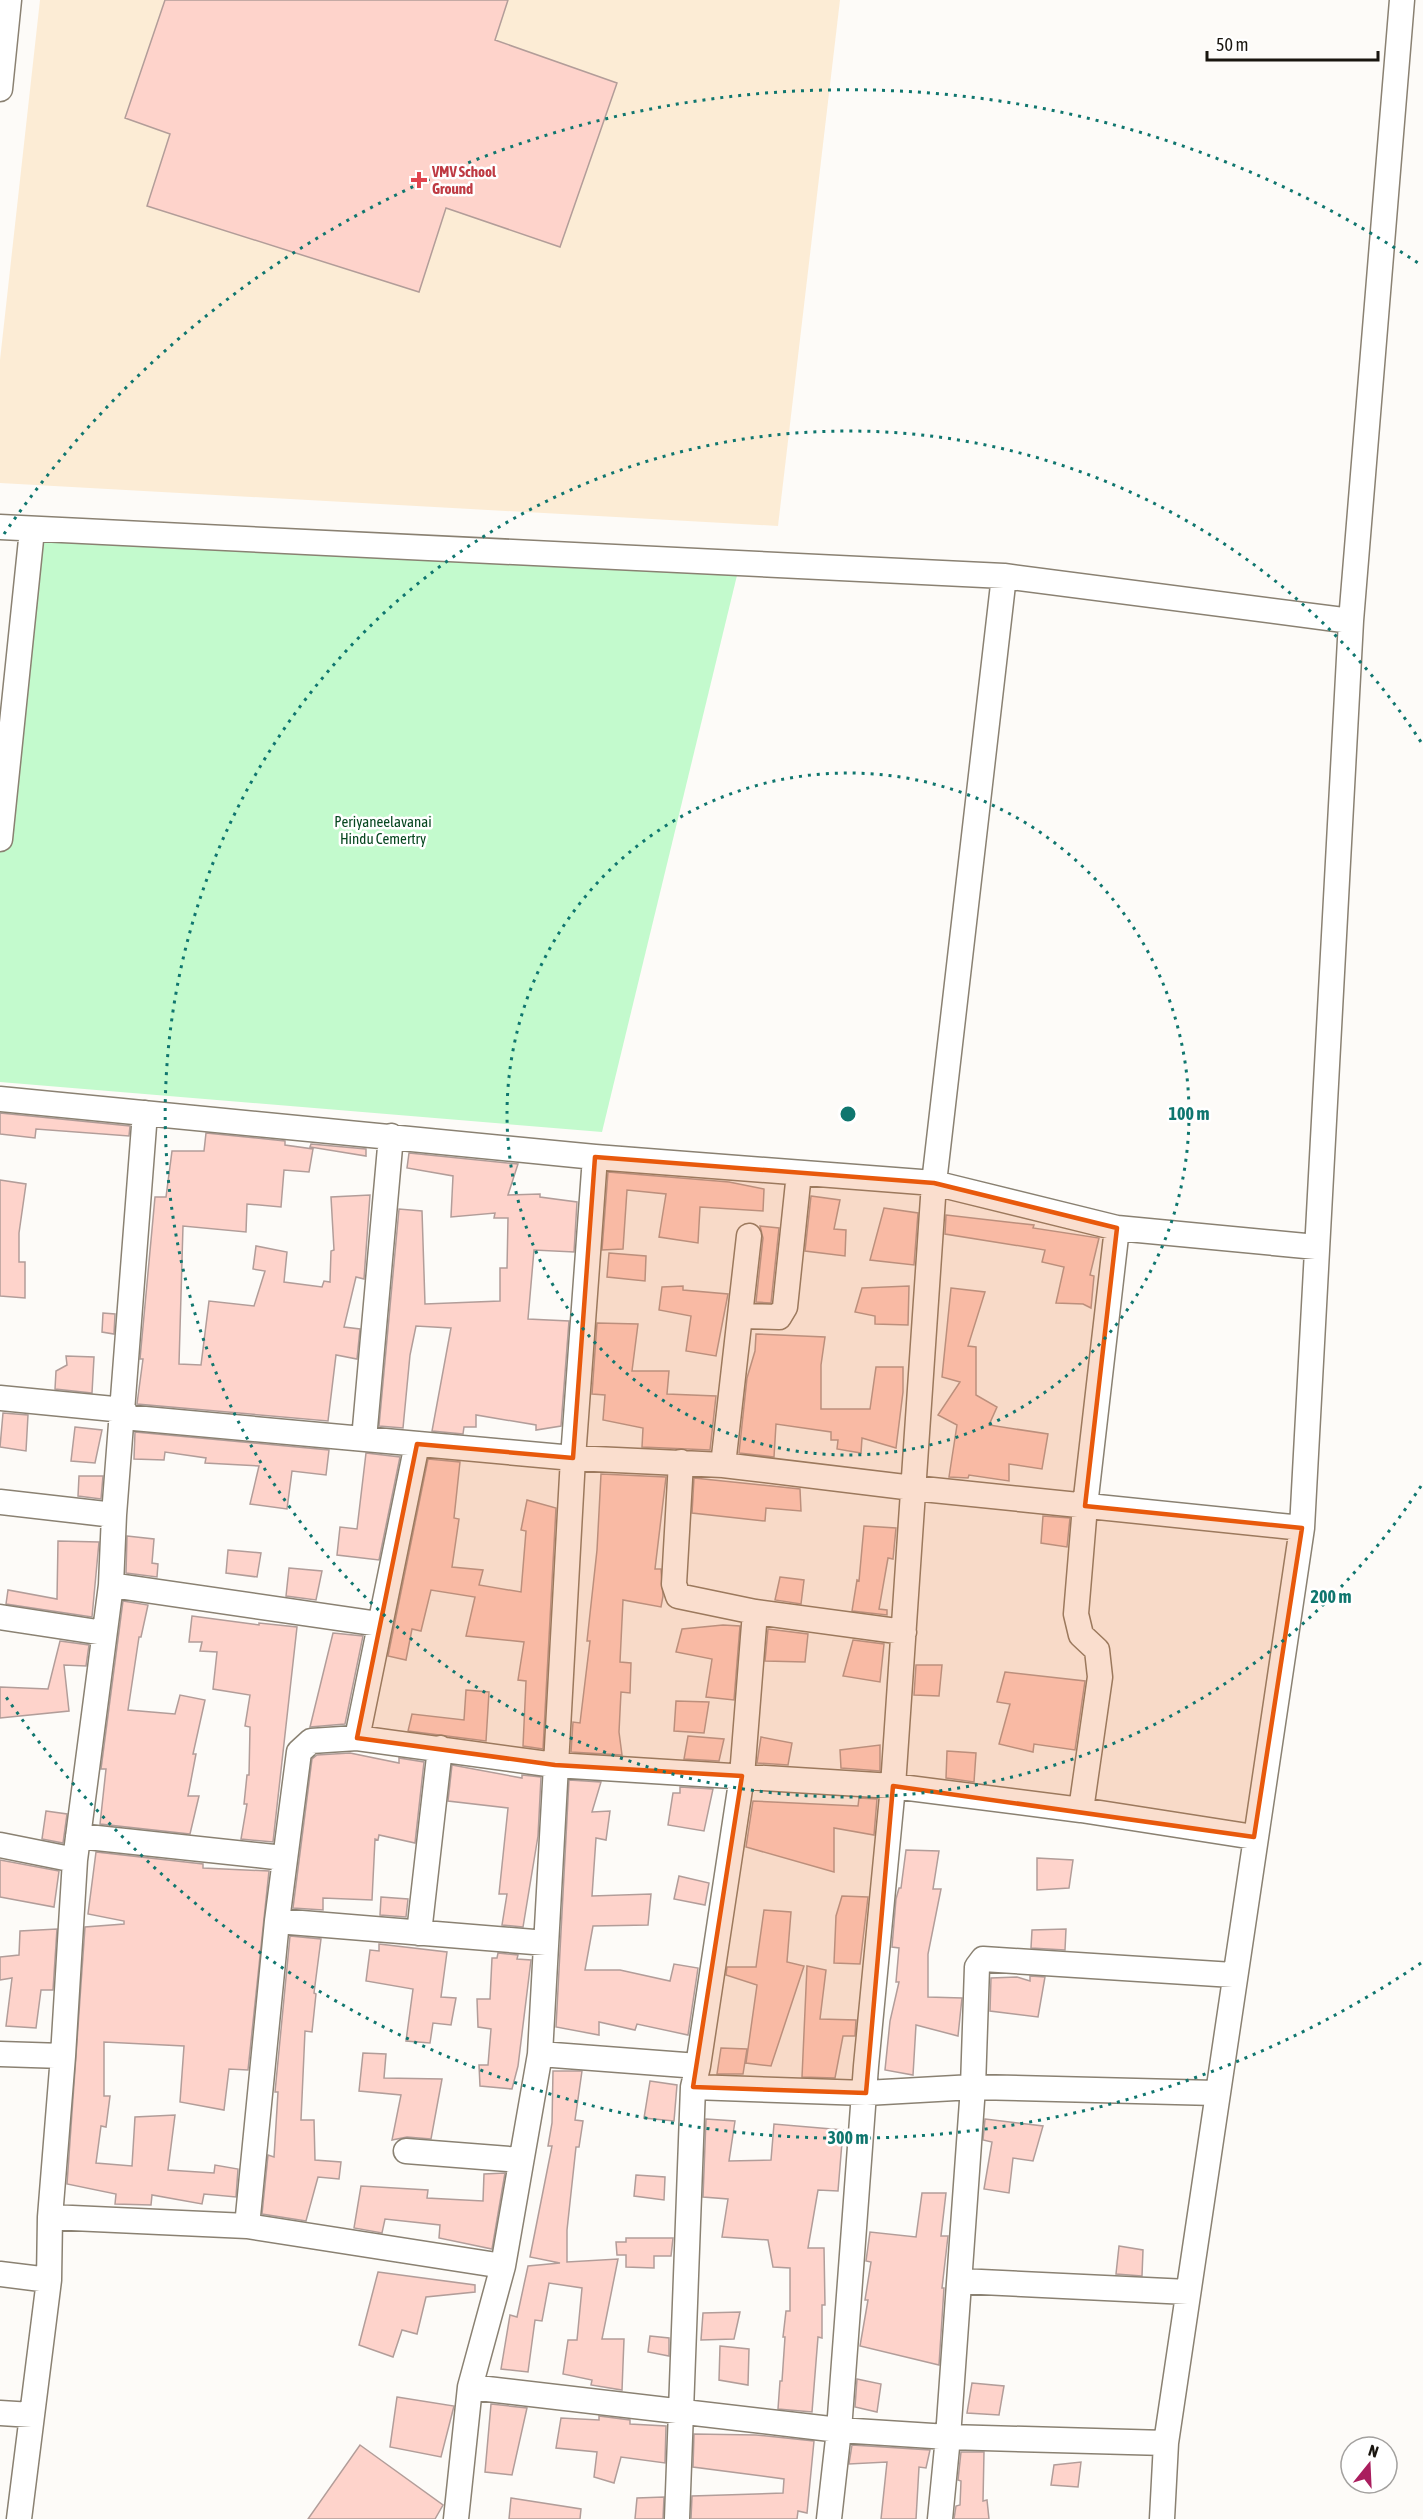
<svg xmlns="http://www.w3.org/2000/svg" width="1423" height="2519" viewBox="0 0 1423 2519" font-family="'Asap Condensed',sans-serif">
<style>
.built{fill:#fcecd5}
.green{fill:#c3facd}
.building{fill:#fed3cb;stroke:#b29d99;stroke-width:1.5}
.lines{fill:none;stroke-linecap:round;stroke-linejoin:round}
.minor-casing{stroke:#8a8172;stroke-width:27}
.minor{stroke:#fff;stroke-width:24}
.marked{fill:#e8590c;fill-opacity:0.2;stroke:#e8590c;stroke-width:4.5;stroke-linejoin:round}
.ring{fill:none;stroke:#0f766e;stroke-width:3;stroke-dasharray:3 6}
.health-dot{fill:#e0444e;stroke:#fff;stroke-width:2}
.labels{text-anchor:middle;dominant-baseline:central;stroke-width:5;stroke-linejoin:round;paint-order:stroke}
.health-label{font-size:15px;font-weight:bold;fill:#be3a42;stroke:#fff;text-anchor:start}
.park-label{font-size:15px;fill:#074720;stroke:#fff}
.centre{fill:#0f766e;stroke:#fff;stroke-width:3}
.ring-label{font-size:18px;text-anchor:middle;font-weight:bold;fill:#0f766e;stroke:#fff;stroke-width:5;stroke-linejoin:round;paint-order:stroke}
</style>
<rect width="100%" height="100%" fill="#fdfbf8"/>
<path class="built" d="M40,0H840L778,526L0,483V360Z"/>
<path class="green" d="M32,530L740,563L602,1132L0,1082V839Z"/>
<path class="building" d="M165,0H508L495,40L617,83L560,247L446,208L419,292L147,206L170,134L125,118Z
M0,1113L130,1126L129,1136L36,1129L35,1138L0,1134Z
M206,1133L285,1141V1145L313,1149L309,1172L284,1170L281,1207L247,1204L246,1232L183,1226L179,1364L201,1365L209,1301L254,1306L265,1271L253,1269L256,1246L287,1252L284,1282L322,1287L324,1281L330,1282L331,1251L334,1250L331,1197L370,1195L364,1279L356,1277L344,1327L360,1329L357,1359L336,1355L328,1421L137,1404L143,1359H140L155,1197H166L172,1151H204Z
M311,1144L366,1149V1156L310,1147Z
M409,1153L518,1164L508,1195L540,1194V1197L577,1202L574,1252L534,1250L528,1319L569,1321L561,1426L536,1430V1425L476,1415V1427H464L463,1434L432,1431L451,1328L416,1326L410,1355L403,1428L379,1426L399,1209L422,1211L425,1304L500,1301V1268H507L508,1218H494L495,1213L451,1217L453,1176L407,1168Z
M608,1172L729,1182L764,1189L763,1211L700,1207L698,1243L659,1237L666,1194L627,1190L623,1249L602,1250Z
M0,1180L26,1184L19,1233V1262H25V1298L0,1296Z
M811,1196L840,1200L834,1229L846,1230L845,1256L805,1251Z
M884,1208L918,1213L914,1265L870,1260Z
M946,1215L1034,1225L1033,1228L1099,1238L1090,1275L1094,1276L1091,1308L1083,1304L1056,1303L1064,1267L1042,1262L1045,1250L945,1234Z
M760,1226L779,1228L771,1303L756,1302L763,1238Z
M609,1253L646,1256L645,1281L607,1277Z
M683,1286V1290L728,1294L716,1356L686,1351L691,1316L659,1310L662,1287Z
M909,1286L908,1325L875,1324V1316L855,1312L862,1288Z
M951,1288L985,1292L968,1346L976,1347V1395L997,1407L989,1425L1048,1434L1042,1469L1009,1464V1481L969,1475L968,1478L949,1477L957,1425L938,1415L960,1382L942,1377Z
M103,1313L115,1314L114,1334L102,1332Z
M597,1323L638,1324L632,1371H669L667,1394L716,1396L710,1450L642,1447L643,1428L603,1420L605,1395L592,1394Z
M756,1334L825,1337L821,1365V1409H870L876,1367H903V1392L896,1448L862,1438L861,1453L837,1449L838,1440H831V1432L776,1424L774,1457L739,1453L747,1378L755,1351Z
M66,1356L94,1357L92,1393L55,1389L56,1371L67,1365Z
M3,1413L28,1415L26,1451L0,1447Z
M75,1427L102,1430L95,1463L71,1461Z
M135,1432L329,1450L326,1475L292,1471L287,1509L250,1504L259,1466L205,1463L206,1458L165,1452L164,1460L134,1459Z
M366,1453L400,1457L379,1560L337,1555L340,1527L357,1529Z
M428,1459L460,1462L454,1518L459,1519L452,1567L483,1570L479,1585L521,1592L526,1531L521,1530L527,1500L556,1508L543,1749L523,1746L526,1681L518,1680L524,1642L466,1636L475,1597L431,1590L421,1631L412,1629L406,1660L388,1656Z
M601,1474L666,1477L655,1569H661L663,1596L661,1607L623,1600L620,1662L631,1663L630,1693L621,1692L619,1732L622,1755L571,1752L573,1722L580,1723L590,1641H587L597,1550Z
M79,1476H103L101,1499L78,1496Z
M694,1478L800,1489L801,1511L766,1508L765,1521L692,1513Z
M1043,1516L1070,1518L1067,1547L1041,1543Z
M864,1526L896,1528L893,1559L888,1558L879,1609L887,1610V1615L852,1611L857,1580L859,1581Z
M127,1536L154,1539L152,1563L158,1564L157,1577L126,1573Z
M58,1541L99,1542L92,1617L6,1604L8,1590L57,1599Z
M228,1550L261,1553L257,1577L226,1573Z
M289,1568L322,1571L316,1600L286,1596Z
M780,1577L804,1580L801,1604L775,1600Z
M123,1601L148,1605L141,1637H139L128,1710L175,1714L180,1695L205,1700L193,1754H196L188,1796H199L190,1834L100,1824L106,1769H101Z
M192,1616L259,1625V1623L297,1627L273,1842L241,1839L247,1804H244L247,1775H249L250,1727L245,1726L250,1695L213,1689L217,1652L200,1651L202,1642H189Z
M723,1625L740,1626L734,1700L706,1697L712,1659L676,1652L682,1629Z
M768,1629L808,1634L805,1662L765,1661Z
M333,1633L363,1636L345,1724L310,1727Z
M853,1640L884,1644L880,1682L843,1676Z
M60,1641L89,1645L86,1666L64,1665L69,1711L0,1718V1687L48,1689Z
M916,1665H942L939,1696L914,1695Z
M1005,1672L1085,1681L1075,1750L1034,1744L1033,1752L999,1744L1010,1704L997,1702Z
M466,1690L489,1692L486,1741L408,1731L412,1714L464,1720Z
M676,1701L709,1702L704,1733L674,1731Z
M688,1736L724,1739L719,1761L684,1759Z
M761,1737L792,1743L788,1765L757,1763Z
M880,1745V1771L841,1768L840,1750Z
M947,1751L976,1753L974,1782L946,1778Z
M350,1753L399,1763V1758L424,1762L415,1843L379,1835L378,1840L375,1839L372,1900L323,1898V1910L293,1908L312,1759L317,1755Z
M452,1765L522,1778V1775L541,1777L538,1836L523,1927L502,1925L507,1894H499L508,1808L448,1801Z
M569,1780L601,1782L592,1812L610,1811L606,1840L596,1838L592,1896L651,1894L648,1925L593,1926L585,1970H620L670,1981L674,1964L698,1968L688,2035L637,2024L635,2030L599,2022V2035L556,2027Z
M680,1787L713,1789L704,1831L668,1825L673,1793H680Z
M859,1798L877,1799L874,1835L834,1828V1872L746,1847L753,1801L858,1806Z
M46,1811L67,1814L63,1843L42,1839Z
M906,1850L939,1851L933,1889H941L928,1954V1997L962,1998L958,2036L916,2025L913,2075L885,2070L890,2021L899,1982H896L899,1948L892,1947L896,1899L899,1888H901Z
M96,1852L203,1864V1868L269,1871L248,2070L229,2069L224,2110L180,2102L184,2046L104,2042V2096H110L106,2127L101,2126L96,2163L132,2166L135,2117L175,2115L168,2170L214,2173L215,2165L238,2169L236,2197L204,2194L202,2204L152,2195L151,2205L115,2204L116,2194L67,2184L85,1927L124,1924V1921L88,1914Z
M1037,1858L1073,1860L1069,1888L1037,1890Z
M0,1860L59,1871L54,1907L0,1897Z
M679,1876L709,1883L705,1905L674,1899Z
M842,1896L868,1897L860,1964L834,1963L836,1916Z
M381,1897L408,1899L406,1917L380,1915Z
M764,1910L791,1912L787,1962L804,1966L771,2066L746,2063L757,1985L726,1975L727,1967H756Z
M57,1929L53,1990H41L36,2028L6,2026L12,1978L0,1980V1957L19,1955L20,1931Z
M1066,1929L1065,1950L1031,1948L1032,1930Z
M290,1936L321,1939L314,1993L316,1994L312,2032L305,2031L301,2120H314L315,2160L341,2162L339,2179L318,2177L306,2221L262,2214L268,2155L274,2157L278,2092H275Z
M379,1944L447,1952L441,1997L456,1998L451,2025L433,2023L430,2043L406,2041L413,1989L366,1981L370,1950L379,1951Z
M498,1953L518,1955L517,1959L531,1960L518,2066L512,2089L480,2086L479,2065H488L491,2029L478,2027L477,1999H490L492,1958H497Z
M807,1966L826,1970L820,2019L856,2020L855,2036H843L835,2078L802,2077Z
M1030,1976L1045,1977L1038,2017L990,2011L991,1978L1017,1977L1030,1981Z
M721,2048L747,2049L743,2074H717Z
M363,2053L386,2054L384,2078L442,2079L431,2139L407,2137L392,2140L401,2095L359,2091Z
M553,2071H582L575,2120L583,2121L579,2147H576L567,2230V2262L618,2259L602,2339H624L622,2390L591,2385L592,2380L563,2374L568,2340H577L582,2288L549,2283L542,2321L535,2320L528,2372L501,2369L510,2315L517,2317L528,2266L560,2263L530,2257L552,2146H548L552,2123Z
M650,2081L677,2085L674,2121L644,2118Z
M706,2119L735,2121L729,2161L771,2160L774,2124L843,2130L838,2191L818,2190L808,2248H824L825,2305H822V2338L818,2337L812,2412L778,2409L780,2381H782L785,2337H783L786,2311H790V2268L773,2267L768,2240L722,2237L728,2199L703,2197Z
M985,2119L1043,2126L1033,2161L1013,2158L1009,2193L984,2189L992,2142L983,2140Z
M505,2173L492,2249L439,2238L440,2225L385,2219L382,2233L354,2228L361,2186L428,2190L427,2198L483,2201L484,2174Z
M636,2175L665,2177L664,2200L634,2196Z
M922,2193H946L941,2236H948L942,2288H944L939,2365L860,2346L868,2300H865L871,2262L866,2261L870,2232L916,2237Z
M626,2238H673L671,2256H654V2268L626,2267V2255H617L616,2242H626Z
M1119,2246L1143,2250L1142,2276L1116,2274Z
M378,2272L475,2285V2292L426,2297L417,2334L402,2330L393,2357L359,2345Z
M740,2312L734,2339L701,2340L703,2313Z
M650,2336L669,2338V2356L648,2352Z
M720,2346L749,2349L748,2385L719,2380Z
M857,2379L881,2384L877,2412L855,2407Z
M972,2383L1004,2386L999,2415L967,2413Z
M397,2397L454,2406L441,2457L390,2447Z
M491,2404L527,2408L512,2475L485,2472Z
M599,2416L630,2420V2424L666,2426L665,2463L621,2457L614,2483L594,2477L597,2452L556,2448L561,2418L599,2420Z
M694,2434L756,2435L814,2441L807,2513L798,2511L797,2519H691L692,2496L783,2493L784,2479L693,2467Z
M360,2445L443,2505L435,2519H308Z
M852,2445L930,2450L926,2468L919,2467L916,2519H881L887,2462L849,2464Z
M961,2452H984L983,2501L987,2500L989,2519H954L956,2506L960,2505L961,2481L958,2480Z
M1081,2462L1078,2487L1051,2485L1054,2465Z
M664,2497L663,2519H635L637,2498Z
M511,2498L581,2509L580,2519H509Z"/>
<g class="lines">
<defs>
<path id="minor" d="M0,89L9,0
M0,527L1004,576L1351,621
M0,839L32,530
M0,1099L595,1157L934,1183L1117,1228L1316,1247
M740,1316L779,1317L785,1307L799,1173
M0,1398L124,1410
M123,1417L573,1458L723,1465L913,1488L1302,1528
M364,1439L391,1136
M681,1462L674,1584L678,1596L755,1612L904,1632
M723,1465L749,1236
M0,1502L114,1515
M111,1585L379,1624
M0,1617L104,1633
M357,1738L555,1765L893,1786L1081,1810L1254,1837
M1081,1810L1100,1677L1097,1650L1081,1635L1076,1614L1085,1506L1117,1228
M78,1836L284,1858
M0,1845L75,1860
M277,1921L546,1943
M419,1933L440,1748
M0,2054L63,2056L50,2217L49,2280L19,2519
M540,2054L698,2066L693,2087L677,2519
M63,2056L75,1860L111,1585L114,1515L145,1113
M698,2066L742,1776L755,1612
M693,2087L866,2093L973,2087L948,2437L1166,2443
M1216,2093L973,2087L977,1967L983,1959L1233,1975
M406,2151L521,2160
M50,2217L247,2226L503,2266
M247,2226L277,1921L299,1752L311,1741L357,1738L417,1444
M0,2274L49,2280
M960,2281L1188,2292
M470,2387L839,2430L948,2437L940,2519
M0,2413L32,2415
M456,2519L470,2387L503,2266L540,2054L573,1458L595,1157
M829,2519L839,2430L866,2066L893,1786L934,1183L1004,576
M1162,2519L1166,2443L1302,1528L1351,621L1402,0"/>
</defs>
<use href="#minor" class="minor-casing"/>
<use href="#minor" class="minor"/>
</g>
<path class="marked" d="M595,1157L934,1183L1117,1228L1085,1506L1302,1528L1254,1837L893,1786L866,2093L693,2087L742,1776L555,1765L357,1738L417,1444L573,1458Z"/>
<g class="ring">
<circle cx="848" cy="1114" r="341"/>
<path d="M1421 1486A683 683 0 1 1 1421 742"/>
<path d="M1421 1963A1024 1024 0 0 1 4 1694M4 534A1024 1024 0 0 1 1421 265"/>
</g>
<path class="health-dot" d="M416 171h6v6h6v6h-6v6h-6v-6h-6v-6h6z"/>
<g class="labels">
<g class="health-label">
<text x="432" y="171">VMV School<tspan x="432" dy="17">Ground</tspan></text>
</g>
<g class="park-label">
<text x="383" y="821">Periyaneelavanai<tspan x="383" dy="17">Hindu Cemertry</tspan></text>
</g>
</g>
<circle cx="848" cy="1114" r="9" class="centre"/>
<g class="ring-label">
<text x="1189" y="1120">100 m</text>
<text x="1331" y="1603">200 m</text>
<text x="848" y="2144">300 m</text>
</g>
<g transform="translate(1369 2465) rotate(18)"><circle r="28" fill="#ffffff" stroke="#a3a19f" stroke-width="1.5"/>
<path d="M0-4.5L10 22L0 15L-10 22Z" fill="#aa1e5e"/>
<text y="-9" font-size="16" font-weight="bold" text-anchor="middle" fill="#19150f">N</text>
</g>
<path d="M1207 51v9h171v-9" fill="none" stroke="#19150f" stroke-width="3"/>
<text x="1216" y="51" font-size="18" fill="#19150f" stroke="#ffffff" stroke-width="4.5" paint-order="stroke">50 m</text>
</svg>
